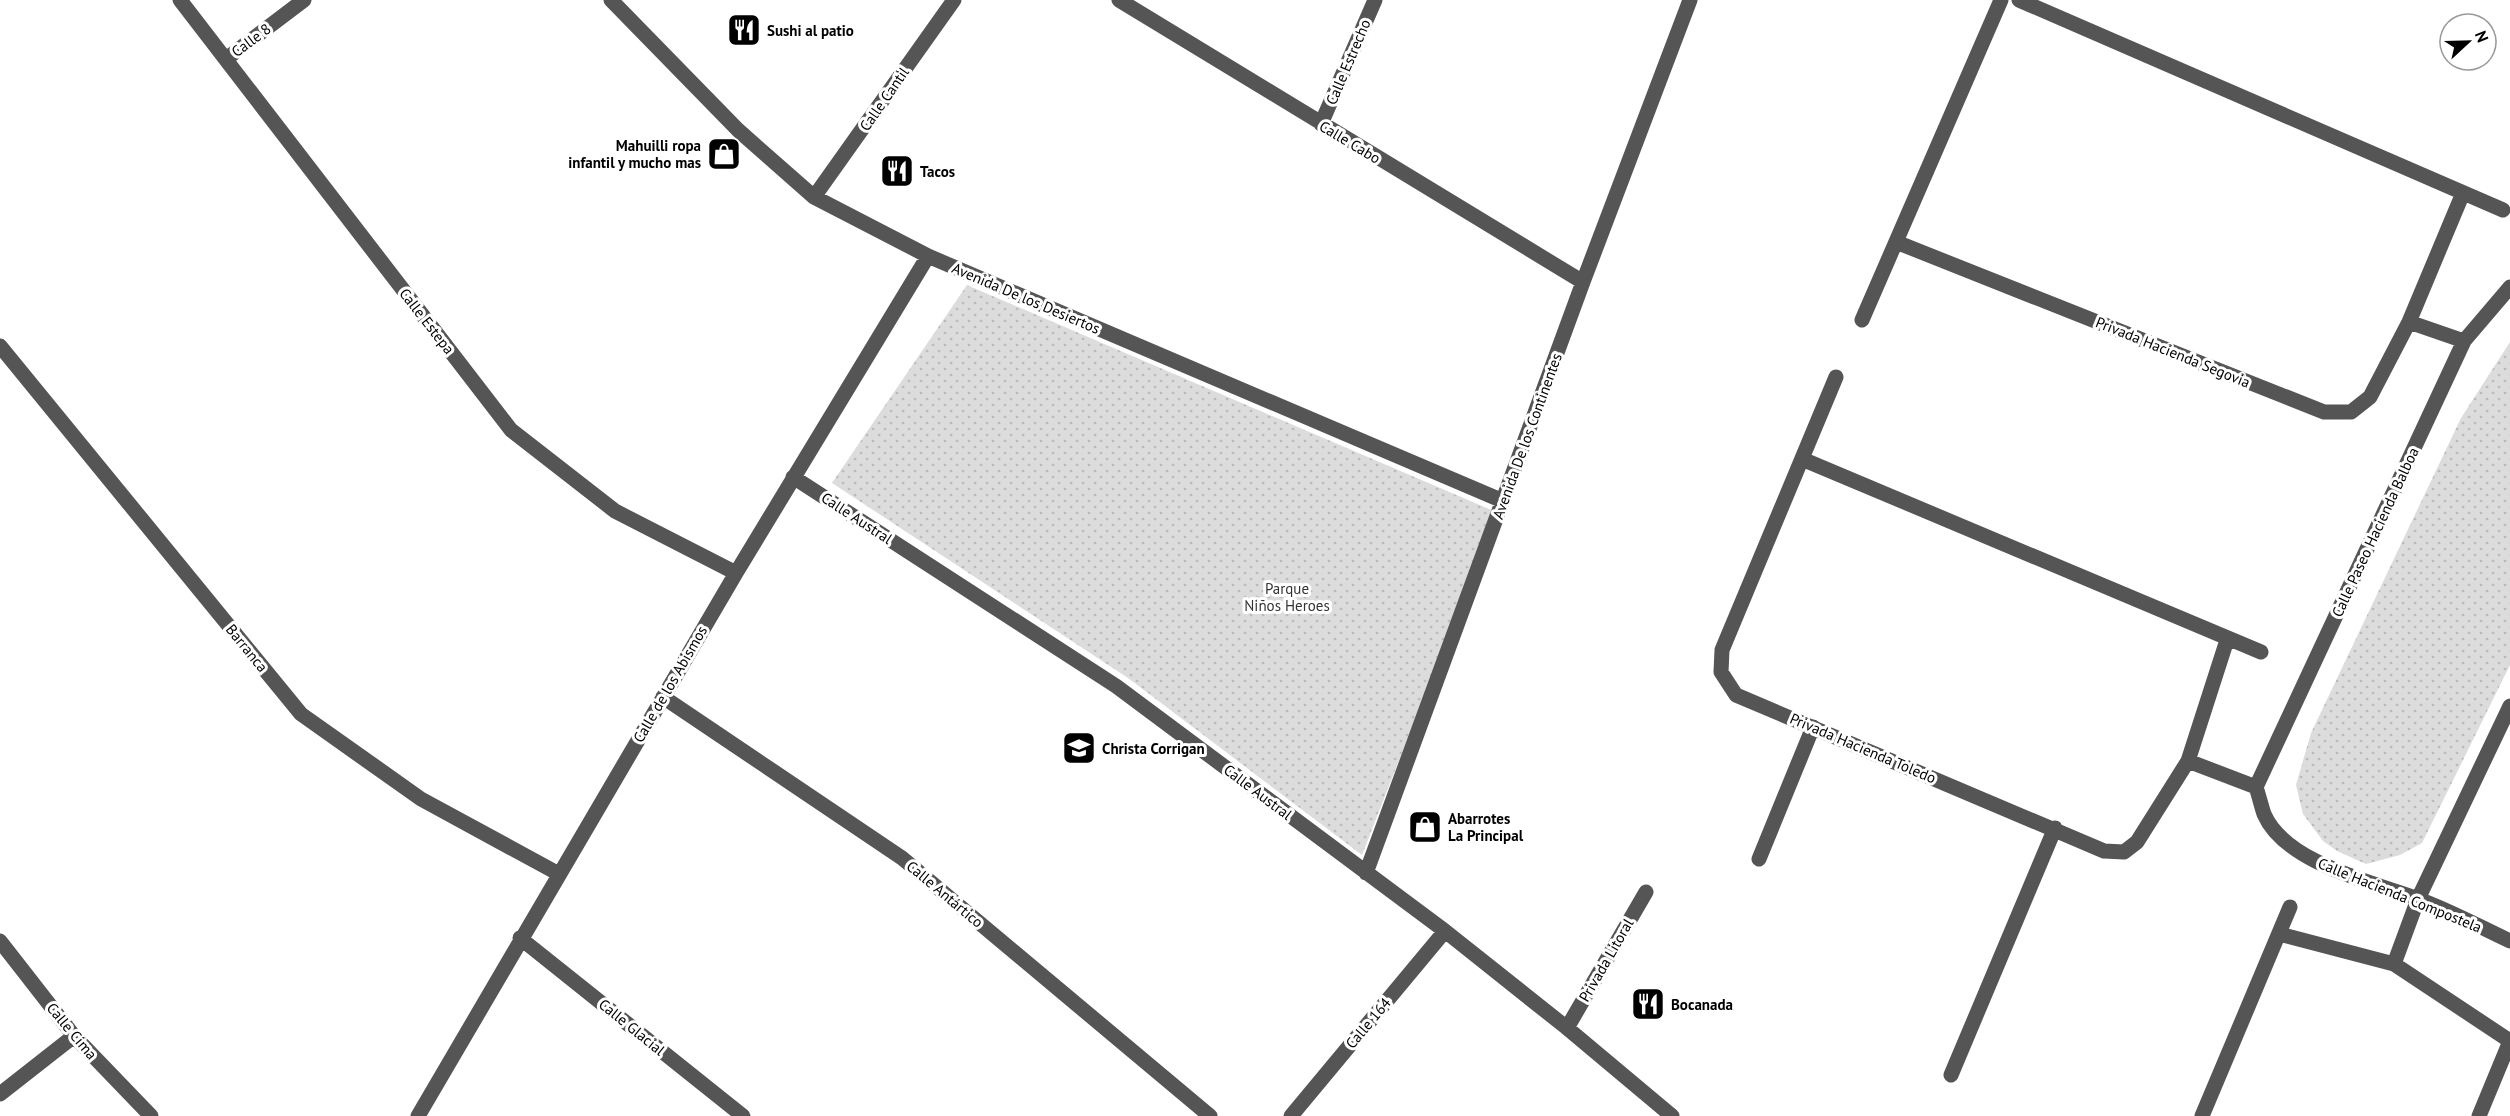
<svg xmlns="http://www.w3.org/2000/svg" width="2510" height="1116" viewBox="0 0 2510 1116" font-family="'PT Sans',sans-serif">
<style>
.park{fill:url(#park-dots)}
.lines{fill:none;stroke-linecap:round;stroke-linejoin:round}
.minor{stroke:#555;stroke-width:15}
.labels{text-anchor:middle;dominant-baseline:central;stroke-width:6;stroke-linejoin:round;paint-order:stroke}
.poi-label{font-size:15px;font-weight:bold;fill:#000;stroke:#fff;text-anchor:start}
.street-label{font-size:15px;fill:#000;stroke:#fff}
.park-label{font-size:15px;fill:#333;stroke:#fff}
</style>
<defs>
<pattern id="park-dots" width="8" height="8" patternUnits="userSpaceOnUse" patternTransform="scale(1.5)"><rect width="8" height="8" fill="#dcdcdc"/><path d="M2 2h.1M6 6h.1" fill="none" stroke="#bbb" stroke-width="1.8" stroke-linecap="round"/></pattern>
</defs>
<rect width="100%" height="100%" fill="#fff"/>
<path class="park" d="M967,285L1496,512L1362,855L1128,678L832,483Z
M2510,342V665L2422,843L2400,855L2366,864L2337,851L2323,841L2303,814L2296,785L2311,733L2461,418Z"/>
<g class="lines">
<path class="minor" d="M180,0L511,430L615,511L736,573
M611,0L738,130L814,197L928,256L1503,501
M1119,0L1583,282
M2019,0L2503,210
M226,59L304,0
M1321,124L1375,0
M814,197L954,0
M1896,242L2324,412H2351L2370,397L2409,322L2463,193
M1862,320L2001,0
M2409,322L2464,341
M0,346L301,714L421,799L559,874
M1836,377L1722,650L1721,672L1736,695L2104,851L2124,852L2137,842L2188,761L2227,640
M1802,459L2261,652
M793,477L1116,686L1445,931L1567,1028L1672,1116
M663,697L902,858L1210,1116
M2188,761L2256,787
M2256,787L2464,341L2510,287
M2256,787C2259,796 2261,805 2264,814C2285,863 2372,882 2418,899C2449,910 2480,927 2510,941
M1759,859L1813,727
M1366,873L1583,282L1690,0
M2279,934L2394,964L2510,1041
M520,938L743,1116
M0,941L74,1036L151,1116
M2394,964L2418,899L2510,706
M1567,1028L1646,892
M1951,1075L2055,828
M0,1094L74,1036
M418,1116L736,573L928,256
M1291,1116L1445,931
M2202,1116L2290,907
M2479,1116L2510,1041"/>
</g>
<defs>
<symbol id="restaurant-square" viewBox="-11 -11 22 22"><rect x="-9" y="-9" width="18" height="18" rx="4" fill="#000" stroke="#fff"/><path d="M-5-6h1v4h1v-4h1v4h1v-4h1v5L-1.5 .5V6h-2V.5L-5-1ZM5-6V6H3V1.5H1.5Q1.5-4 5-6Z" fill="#fff"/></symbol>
<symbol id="shop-square" viewBox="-11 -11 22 22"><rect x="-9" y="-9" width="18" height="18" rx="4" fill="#000" stroke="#fff"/><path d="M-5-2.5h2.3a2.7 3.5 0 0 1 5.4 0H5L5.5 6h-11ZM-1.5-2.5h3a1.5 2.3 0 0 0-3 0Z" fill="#fff"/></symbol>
<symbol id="school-square" viewBox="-11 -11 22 22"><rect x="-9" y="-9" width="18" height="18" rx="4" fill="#000" stroke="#fff"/><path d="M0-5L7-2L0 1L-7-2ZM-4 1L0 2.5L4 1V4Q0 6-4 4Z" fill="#fff"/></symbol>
</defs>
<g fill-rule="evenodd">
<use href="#restaurant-square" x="725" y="11" width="38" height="38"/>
<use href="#shop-square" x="705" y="135" width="38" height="38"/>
<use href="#restaurant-square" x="878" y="152" width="38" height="38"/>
<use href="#school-square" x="1060" y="729" width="38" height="38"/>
<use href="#shop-square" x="1406" y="808" width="38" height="38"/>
<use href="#restaurant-square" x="1629" y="985" width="38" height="38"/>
</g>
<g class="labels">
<g class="poi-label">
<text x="767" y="30">Sushi al patio</text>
<text x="701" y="145" text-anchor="end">Mahuilli ropa<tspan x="701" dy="17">infantil y mucho mas</tspan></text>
<text x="920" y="171">Tacos</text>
<text x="1102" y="748">Christa Corrigan</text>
<text x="1448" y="818">Abarrotes<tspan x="1448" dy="17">La Principal</tspan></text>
<text x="1671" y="1004">Bocanada</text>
</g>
<g class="street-label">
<text transform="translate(251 40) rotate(-37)">Calle 8</text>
<text transform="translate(1348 62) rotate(-67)">Calle Estrecho</text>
<text transform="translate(884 99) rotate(-55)">Calle Cantil</text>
<text transform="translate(1350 142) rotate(31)">Calle Cabo</text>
<text transform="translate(1026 298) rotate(23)">Avenida De los Desiertos</text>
<text transform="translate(427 321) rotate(52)">Calle Estepa</text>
<text transform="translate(2173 352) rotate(22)">Privada Hacienda Segovia</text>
<text transform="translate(1527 436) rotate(-70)">Avenida De los Continentes</text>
<text transform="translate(857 518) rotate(33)">Calle Austral</text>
<text transform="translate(2375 532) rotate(-65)">Calle Paseo Hacienda Balboa</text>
<text transform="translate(247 648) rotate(51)">Barranca</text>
<text transform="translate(670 684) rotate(-60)">Calle de los Abismos</text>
<text transform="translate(1863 748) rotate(23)">Privada Hacienda Toledo</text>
<text transform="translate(1258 792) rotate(37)">Calle Austral</text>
<text transform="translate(945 894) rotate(40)">Calle Antártico</text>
<text transform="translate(2400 895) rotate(22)">Calle Hacienda Compostela</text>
<text transform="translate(1606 960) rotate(-60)">Privada Litoral</text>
<text transform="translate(1368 1023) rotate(-50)">Calle 164</text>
<text transform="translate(632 1027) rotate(39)">Calle Glacial</text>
<text transform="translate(72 1031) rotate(50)">Calle Cima</text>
</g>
<g class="park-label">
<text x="1287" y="588">Parque<tspan x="1287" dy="17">Niños Heroes</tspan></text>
</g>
</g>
<g transform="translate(2468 42) rotate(68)"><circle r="28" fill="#ffffff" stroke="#999999" stroke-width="1.5"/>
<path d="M0-4.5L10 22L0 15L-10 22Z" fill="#000000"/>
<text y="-9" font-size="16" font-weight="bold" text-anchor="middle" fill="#000000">N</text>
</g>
</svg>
